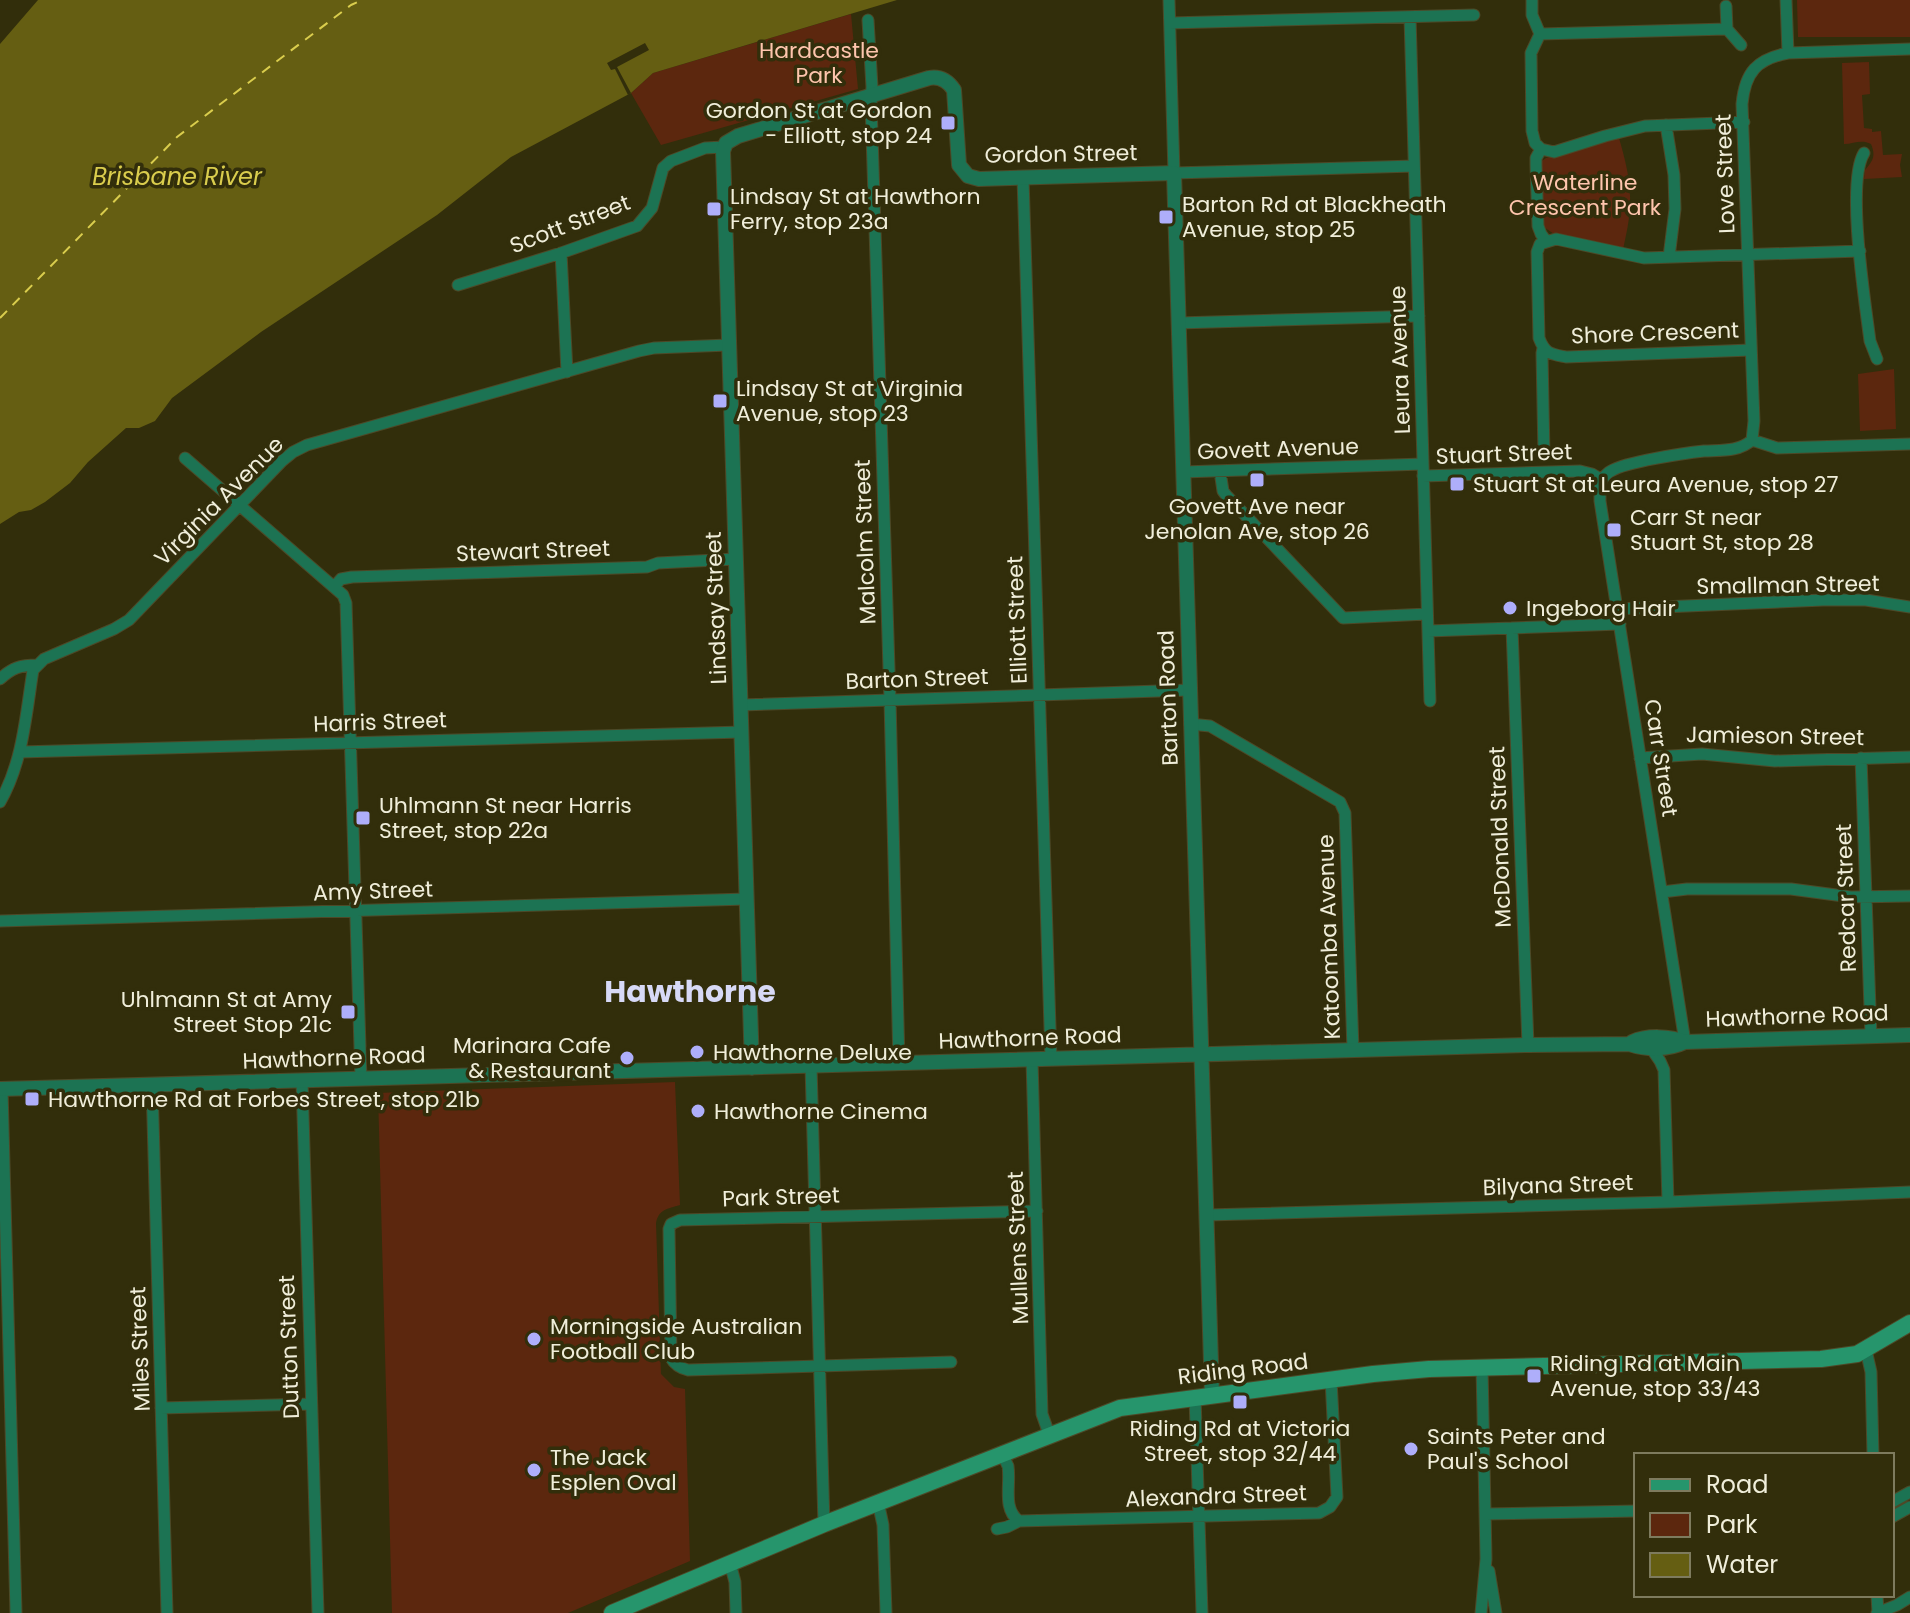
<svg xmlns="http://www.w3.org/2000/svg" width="1910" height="1613" viewBox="0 0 1910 1613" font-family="Poppins,sans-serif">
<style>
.green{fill:#5c270e}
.water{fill:#655e12}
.pier{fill:#322e0b}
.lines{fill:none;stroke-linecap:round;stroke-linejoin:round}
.ferry{stroke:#dacd4d;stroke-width:2;stroke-dasharray:10 8;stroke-linecap:butt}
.minor-casing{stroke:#4d4928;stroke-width:13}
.tertiary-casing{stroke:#4d4928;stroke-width:16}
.secondary-casing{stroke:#4d4928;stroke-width:18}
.minor{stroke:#1c7353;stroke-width:11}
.tertiary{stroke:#1c7353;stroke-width:14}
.secondary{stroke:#26956c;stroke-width:16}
.poi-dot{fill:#aeaefa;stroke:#322e0b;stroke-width:3}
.labels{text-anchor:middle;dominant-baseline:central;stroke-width:7;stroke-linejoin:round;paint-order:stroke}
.park-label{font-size:22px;fill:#fec5ad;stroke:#322e0b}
.poi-label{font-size:22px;fill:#f0eeda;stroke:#322e0b;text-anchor:start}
.street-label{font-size:22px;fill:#f0eeda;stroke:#322e0b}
.water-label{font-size:24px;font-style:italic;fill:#dacd4d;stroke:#322e0b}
.district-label{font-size:30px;font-weight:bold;fill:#d7d9f6;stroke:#322e0b}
</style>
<rect width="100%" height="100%" fill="#322e0b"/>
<path class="green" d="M1797,0H1910V37H1798Z
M851,14L858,89L661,145L631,93L653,73Z
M1869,62L1870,94L1862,95L1864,128L1872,129V132L1881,131L1883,155L1902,154L1900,165L1902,177L1864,179L1865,170C1873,161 1876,156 1871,144C1861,139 1854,144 1844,144L1842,63Z
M1619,138C1625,159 1631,181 1630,203C1630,219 1626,235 1623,250L1554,234L1541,225L1539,163L1546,158Z
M1894,369L1896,429L1860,431L1858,374Z
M675,1082L680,1205C667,1209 659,1209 656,1223L661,1374L674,1387L685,1389L690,1561L568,1613H392L378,1093Z"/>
<path class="water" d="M38,0H897L653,73L631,93L511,157L437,215L261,332L172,398L155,421L139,428H126L88,462L70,483L45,502L31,510L19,512L0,524V44Z"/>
<path class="pier" d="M645,43L649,50L617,67L631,93L628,95L615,69L611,70L607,63Z"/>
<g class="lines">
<path class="ferry" d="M0,318L177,137L351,5L362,0"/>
<defs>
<path id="minor" d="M1169,0L1174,173L1414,166
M1532,0V15L1540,34L1531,53L1532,131L1535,143L1541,149L1554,152L1605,136L1645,126L1744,122
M1786,0L1788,53
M1726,6L1727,29L1741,45
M1410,17L1430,701
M868,20L872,87L871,103L890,700L899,1063
M1170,23L1474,15
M1540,34L1727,29
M1666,125L1674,175L1675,209L1669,257
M1541,149L1536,158V165L1538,226L1541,234L1546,241
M1864,153C1846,182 1865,302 1870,341L1877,359
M1023,178L1051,1059
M561,253L567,372
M458,285L561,253L637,226L652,208L663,168L671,161L705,148L724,147
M1178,323L1419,316
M1543,348L1542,353L1544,455
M1751,350L1566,357C1551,354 1545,354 1539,338L1537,252L1540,244L1556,239L1644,258L1860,251
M1752,440L1754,421L1742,104C1745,72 1757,59 1788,53L1910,49
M185,458L343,595L346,603L361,1079
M1220,471L1223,491L1226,495L1343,618L1427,614
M1183,472L1423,464
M1423,476L1580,471L1592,474L1602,480
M1602,480L1600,487V501L1685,1042
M1602,480C1604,477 1607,473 1611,471C1625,462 1685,453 1704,451C1721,450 1739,452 1752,440L1777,448L1910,444
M334,587L341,579L352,577L647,567L658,563L736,559
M1617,609L1823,600H1866L1910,607
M1512,628L1528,1045
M1428,631L1620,624
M0,679C12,668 20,665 37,665
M741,705L1189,690
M1190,724L1210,726L1340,802L1345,813L1353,1050
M20,752L742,732
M1640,758L1702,754L1775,761L1910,757
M1861,758L1871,1036
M0,802C23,762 26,714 33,670L44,659L114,629L129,620L282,461L293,452L307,445L639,351L654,348L728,345
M1662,892L1687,889H1791L1851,897L1910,896
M0,921L747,899
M1651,1048L1660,1061L1664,1070L1668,1202
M1032,1060L1042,1414L1049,1434
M811,1066L824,1524
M302,1081L318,1613
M152,1084L167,1613
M2,1089L16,1613
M1207,1215L1668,1202L1910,1192
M1866,1350L1871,1372L1873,1455
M951,1362L688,1370C680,1368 675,1365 671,1358L669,1229L671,1224L680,1220L1037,1211
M1195,1397L1202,1613
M161,1408L311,1404
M1003,1453C1003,1454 1007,1465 1008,1466C1011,1484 1002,1509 1019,1521L1319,1513L1330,1507L1337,1497L1331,1379
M878,1502L883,1525L886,1613
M1892,1502L1910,1492
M1486,1514L1636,1511
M1892,1517L1910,1507
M997,1529L1007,1527L1019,1521
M730,1563L735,1582L736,1613
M1489,1571L1496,1613
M1877,1595L1878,1613
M1481,1613L1486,1559L1482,1367
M1877,1613L1897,1605L1910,1597"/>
<path id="tertiary" d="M1632,1042C1647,1035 1670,1036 1685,1042L1910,1035
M752,1068L723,151L726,143L738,136L929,78C940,76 948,81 954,90L959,165L968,176L979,179L1174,173L1212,1395
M0,1089L1528,1045L1629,1044C1647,1050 1668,1050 1685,1042"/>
<path id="secondary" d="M612,1613L824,1524L1120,1408L1373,1374L1429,1369L1821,1359L1857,1354L1910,1323"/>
</defs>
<use href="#minor" class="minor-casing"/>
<use href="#tertiary" class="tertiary-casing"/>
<use href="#secondary" class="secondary-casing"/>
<use href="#minor" class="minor"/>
<use href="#tertiary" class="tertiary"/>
<use href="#secondary" class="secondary"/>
</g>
<g class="poi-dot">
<rect x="940" y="115" width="16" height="16" rx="4"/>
<rect x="706" y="201" width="16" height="16" rx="4"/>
<rect x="1158" y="209" width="16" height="16" rx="4"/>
<rect x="712" y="393" width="16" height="16" rx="4"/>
<rect x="1249" y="472" width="16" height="16" rx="4"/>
<rect x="1449" y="476" width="16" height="16" rx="4"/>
<rect x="1606" y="522" width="16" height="16" rx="4"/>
<circle cx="1510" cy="608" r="8"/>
<rect x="355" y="810" width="16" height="16" rx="4"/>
<rect x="340" y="1004" width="16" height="16" rx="4"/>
<circle cx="697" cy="1052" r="8"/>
<circle cx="627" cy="1058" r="8"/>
<rect x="24" y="1091" width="16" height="16" rx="4"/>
<circle cx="698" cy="1111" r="8"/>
<circle cx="534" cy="1339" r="8"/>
<rect x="1526" y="1368" width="16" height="16" rx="4"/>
<rect x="1232" y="1394" width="16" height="16" rx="4"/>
<circle cx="1411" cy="1449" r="8"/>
<circle cx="534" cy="1470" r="8"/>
</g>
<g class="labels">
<g class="park-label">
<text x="819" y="50">Hardcastle<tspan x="819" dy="25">Park</tspan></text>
<text x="1585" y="182">Waterline<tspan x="1585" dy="25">Crescent Park</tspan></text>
</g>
<g class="poi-label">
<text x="932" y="110" text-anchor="end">Gordon St at Gordon<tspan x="932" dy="25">- Elliott, stop 24</tspan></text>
<text x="730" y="196">Lindsay St at Hawthorn<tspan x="730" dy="25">Ferry, stop 23a</tspan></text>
<text x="1182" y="204">Barton Rd at Blackheath<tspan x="1182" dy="25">Avenue, stop 25</tspan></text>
<text x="736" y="388">Lindsay St at Virginia<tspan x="736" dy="25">Avenue, stop 23</tspan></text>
<text x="1473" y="484">Stuart St at Leura Avenue, stop 27</text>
<text x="1257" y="506" text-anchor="middle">Govett Ave near<tspan x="1257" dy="25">Jenolan Ave, stop 26</tspan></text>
<text x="1630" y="517">Carr St near<tspan x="1630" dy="25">Stuart St, stop 28</tspan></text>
<text x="1526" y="608">Ingeborg Hair</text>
<text x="379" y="805">Uhlmann St near Harris<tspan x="379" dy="25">Street, stop 22a</tspan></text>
<text x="332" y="999" text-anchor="end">Uhlmann St at Amy<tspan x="332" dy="25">Street Stop 21c</tspan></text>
<text x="611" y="1045" text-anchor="end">Marinara Cafe<tspan x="611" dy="25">&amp; Restaurant</tspan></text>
<text x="713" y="1052">Hawthorne Deluxe</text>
<text x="48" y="1099">Hawthorne Rd at Forbes Street, stop 21b</text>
<text x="714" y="1111">Hawthorne Cinema</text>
<text x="550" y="1326">Morningside Australian<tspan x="550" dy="25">Football Club</tspan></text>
<text x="1550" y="1363">Riding Rd at Main<tspan x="1550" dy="25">Avenue, stop 33/43</tspan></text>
<text x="1240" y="1428" text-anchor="middle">Riding Rd at Victoria<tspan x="1240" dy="25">Street, stop 32/44</tspan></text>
<text x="1427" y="1436">Saints Peter and<tspan x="1427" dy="25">Paul's School</tspan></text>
<text x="550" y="1457">The Jack<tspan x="550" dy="25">Esplen Oval</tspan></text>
</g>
<g class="street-label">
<text transform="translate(1061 154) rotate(-1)">Gordon Street</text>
<text transform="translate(1725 174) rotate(-92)">Love Street</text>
<text transform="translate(570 224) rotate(-21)">Scott Street</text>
<text transform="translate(1655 333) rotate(-2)">Shore Crescent</text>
<text transform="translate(1400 360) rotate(-92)">Leura Avenue</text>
<text transform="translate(1278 449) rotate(-2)">Govett Avenue</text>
<text transform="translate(1504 454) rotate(-2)">Stuart Street</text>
<text transform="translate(219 501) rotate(-45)">Virginia Avenue</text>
<text transform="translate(865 542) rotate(-92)">Malcolm Street</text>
<text transform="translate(533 551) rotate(-2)">Stewart Street</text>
<text transform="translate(1788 585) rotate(-1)">Smallman Street</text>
<text transform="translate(716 608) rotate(-92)">Lindsay Street</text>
<text transform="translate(1017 620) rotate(-92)">Elliott Street</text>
<text transform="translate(917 679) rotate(-2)">Barton Street</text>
<text transform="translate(1168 698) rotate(-92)">Barton Road</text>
<text transform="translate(380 722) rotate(-2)">Harris Street</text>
<text transform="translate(1775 736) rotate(1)">Jamieson Street</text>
<text transform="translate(1661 758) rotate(81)">Carr Street</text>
<text transform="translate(1500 837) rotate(-92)">McDonald Street</text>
<text transform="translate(373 891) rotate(-2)">Amy Street</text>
<text transform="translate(1846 898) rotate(-92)">Redcar Street</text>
<text transform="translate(1329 937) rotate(-92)">Katoomba Avenue</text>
<text transform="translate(1797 1016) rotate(-2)">Hawthorne Road</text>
<text transform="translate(1030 1038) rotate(-2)">Hawthorne Road</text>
<text transform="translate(334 1058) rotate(-2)">Hawthorne Road</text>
<text transform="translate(1558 1185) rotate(-2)">Bilyana Street</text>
<text transform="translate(781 1197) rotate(-2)">Park Street</text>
<text transform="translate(1018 1248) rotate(-92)">Mullens Street</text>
<text transform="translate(289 1347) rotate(-92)">Dutton Street</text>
<text transform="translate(140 1349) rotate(-92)">Miles Street</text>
<text transform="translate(1243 1369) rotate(-7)">Riding Road</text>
<text transform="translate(1216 1496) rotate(-2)">Alexandra Street</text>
</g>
<g class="water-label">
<text x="177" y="176">Brisbane River</text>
</g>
<g class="district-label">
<text x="690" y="991">Hawthorne</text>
</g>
</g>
<rect x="1634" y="1453" width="260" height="144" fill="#322e0b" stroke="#7e7b5e" stroke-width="2"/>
<rect x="1650" y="1479" width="40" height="12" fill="#26956c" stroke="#7e7b5e" stroke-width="2"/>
<text x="1706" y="1493" font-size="24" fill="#f0eeda">Road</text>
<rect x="1650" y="1513" width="40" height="24" fill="#5c270e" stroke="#7e7b5e" stroke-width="2"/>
<text x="1706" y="1533" font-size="24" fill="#f0eeda">Park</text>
<rect x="1650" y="1553" width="40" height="24" fill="#655e12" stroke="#7e7b5e" stroke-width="2"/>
<text x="1706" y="1573" font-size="24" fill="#f0eeda">Water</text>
</svg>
